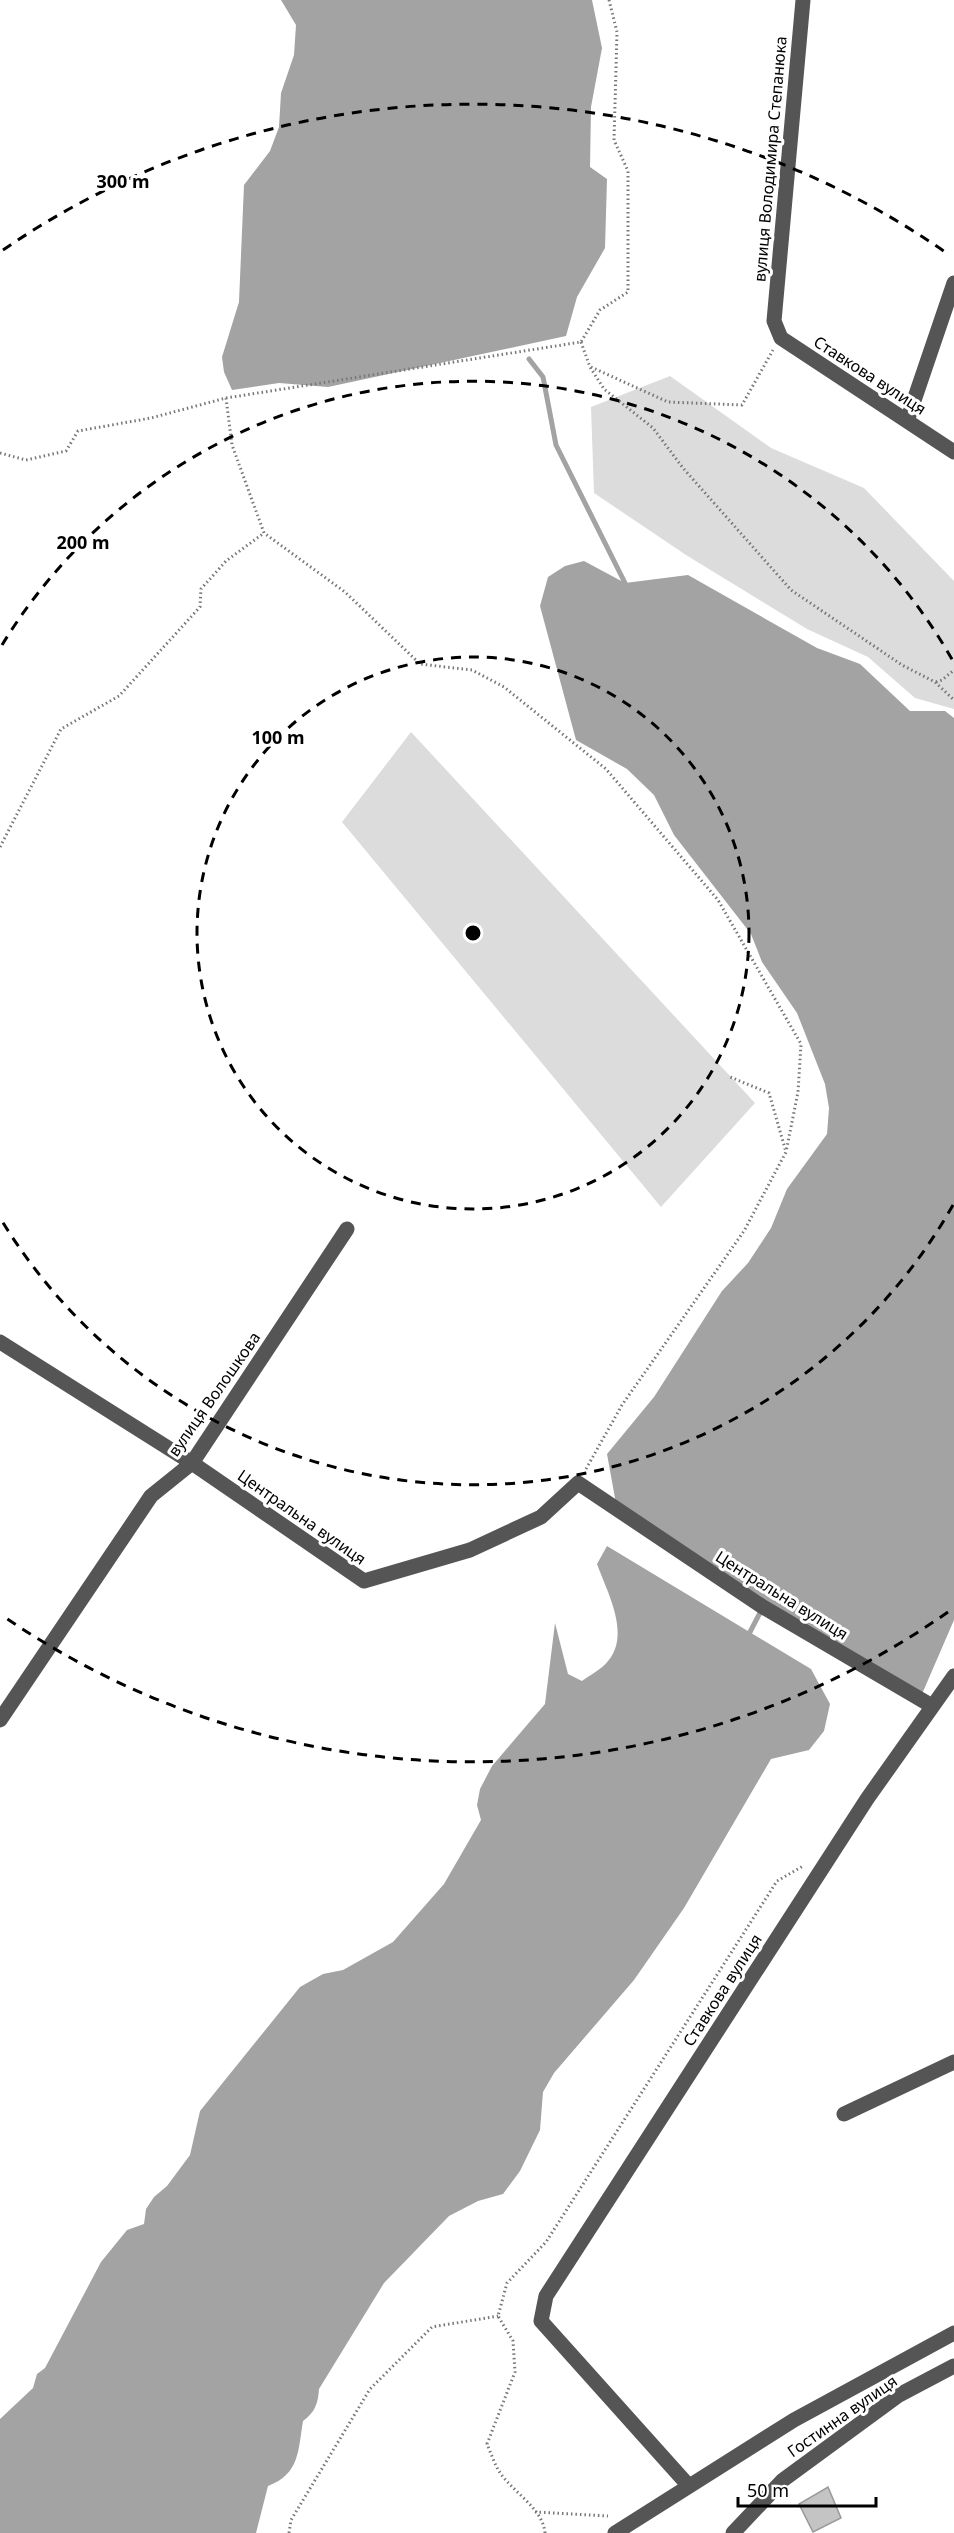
<svg xmlns="http://www.w3.org/2000/svg" width="954" height="2533" viewBox="0 0 954 2533" font-family="'Noto Sans',sans-serif">
<style>
.green{fill:#dcdcdc}
.water{fill:#a3a3a3}
.lines{fill:none;stroke-linecap:round;stroke-linejoin:round}
.stream{stroke:#a3a3a3;stroke-width:5}
.building{fill:#c4c4c4;stroke:#999;stroke-width:1.5}
.path{stroke:#777;stroke-width:3;stroke-dasharray:1.5 3;stroke-linecap:butt}
.minor{stroke:#555;stroke-width:15}
.ring{fill:none;stroke:#000;stroke-width:3;stroke-dasharray:10 8}
.labels{text-anchor:middle;dominant-baseline:central;stroke-width:6;stroke-linejoin:round;paint-order:stroke}
.street-label{font-size:16px;fill:#000;stroke:#fff}
.centre{fill:#000;stroke:#fff;stroke-width:3}
.ring-label{font-size:18px;text-anchor:middle;font-weight:bold;fill:#000;stroke:#fff;stroke-width:6;stroke-linejoin:round;paint-order:stroke}
</style>
<rect width="100%" height="100%" fill="#fff"/>
<path class="green" d="M670,376L771,448L864,488L954,581V709L915,698L868,657L807,629L686,555L594,493L591,407Z
M411,732L755,1103L661,1207L342,822Z"/>
<path class="water" d="M281,0H592L602,48L591,107L590,167L607,179L605,248L577,297L566,336L328,387L279,383L232,390L224,372L222,357L239,302L244,185L270,151L279,127L281,93L294,55L296,25Z
M584,561L625,583L688,575L817,648L860,664L910,711H945L954,718V1620L922,1694L763,1607L617,1509L607,1454L654,1397L722,1291L748,1263L771,1228L787,1189L827,1134L829,1108L825,1084L797,1013L762,962L751,934L674,835L654,795L627,769L576,740L540,606L548,577L565,566Z
M607,1546L811,1669L830,1704L824,1731L809,1750L771,1759L684,1908L634,1980L554,2073L543,2092L540,2130L520,2171L503,2194L478,2201L449,2216L384,2283L319,2389C318,2404 315,2412 303,2421C298,2450 300,2474 268,2486L256,2533H0V2419L33,2388L37,2374L45,2368L101,2262L127,2230L144,2224L146,2209L154,2197L167,2186L190,2155L200,2111L300,1987L323,1974L343,1970L393,1942L444,1884L481,1820L477,1805L480,1789L492,1766L545,1704L555,1623L568,1674L582,1681C590,1675 602,1669 608,1661C631,1634 607,1592 597,1564Z"/>
<g class="lines">
<path class="stream" d="M529,359L543,377L556,445L625,583
M750,1632L762,1609"/>
</g>
<path class="building" d="M828,2487L841,2518L813,2532L799,2504Z"/>
<g class="lines">
<path class="path" d="M581,342L590,367L604,389L653,428L683,468L791,590L902,665L935,682L954,700
M591,367L668,402L742,405L773,350
M226,398L232,445L264,533L345,592L420,664L472,670L504,687L606,769L718,900L801,1044L798,1092L786,1152
M0,453L26,460L66,451L78,431L151,418L226,398L581,342L600,310L628,292V171L614,140L617,32L609,0
M936,682L942,680L954,670
M0,847L61,729L119,696L200,607L201,589L226,561L264,533
M586,1469L622,1405L744,1231L786,1152L769,1093L730,1077
M535,2512L608,2516
M289,2533L291,2520L370,2389L432,2327L498,2316
M545,2533C543,2508 511,2491 499,2471C494,2463 491,2453 487,2444L515,2372L513,2341L498,2316L507,2283L546,2242L777,1881L803,1866"/>
<path class="minor" d="M803,0L774,321L781,338L954,452
M907,421L954,283
M0,1342L192,1463L364,1581L470,1550L541,1517L578,1483L763,1607L932,1706
M0,1720L151,1496L192,1463L347,1229
M844,2114L954,2062
M688,2485L541,2321L546,2296L867,1799L954,1676
M615,2533L794,2420L954,2333
M733,2533L783,2480L899,2395L954,2366"/>
</g>
<g class="ring">
<circle cx="473" cy="933" r="276"/>
<path d="M953 1205A552 552 0 0 1 2 1221M2 645A552 552 0 0 1 953 661"/>
<path d="M948 1612A829 829 0 0 1 3 1616M3 250A829 829 0 0 1 948 254"/>
</g>
<g class="labels">
<g class="street-label">
<text transform="translate(770 159) rotate(-85)">вулиця Володимира Степанюка</text>
<text transform="translate(870 375) rotate(33)">Ставкова вулиця</text>
<text transform="translate(214 1394) rotate(-55)">вулиця Волошкова</text>
<text transform="translate(302 1517) rotate(35)">Центральна вулиця</text>
<text transform="translate(782 1595) rotate(32)">Центральна вулиця</text>
<text transform="translate(722 1990) rotate(-57)">Ставкова вулиця</text>
<text transform="translate(842 2416) rotate(-35)">Гостинна вулиця</text>
</g>
</g>
<circle cx="473" cy="933" r="9" class="centre"/>
<g class="ring-label">
<text x="123" y="188">300 m</text>
<text x="83" y="549">200 m</text>
<text x="278" y="744">100 m</text>
</g>
<path d="M738 2497v9h138v-9" fill="none" stroke="#000000" stroke-width="3"/>
<text x="747" y="2497" font-size="18" fill="#000000" stroke="#ffffff" stroke-width="4.5" paint-order="stroke">50 m</text>
</svg>
